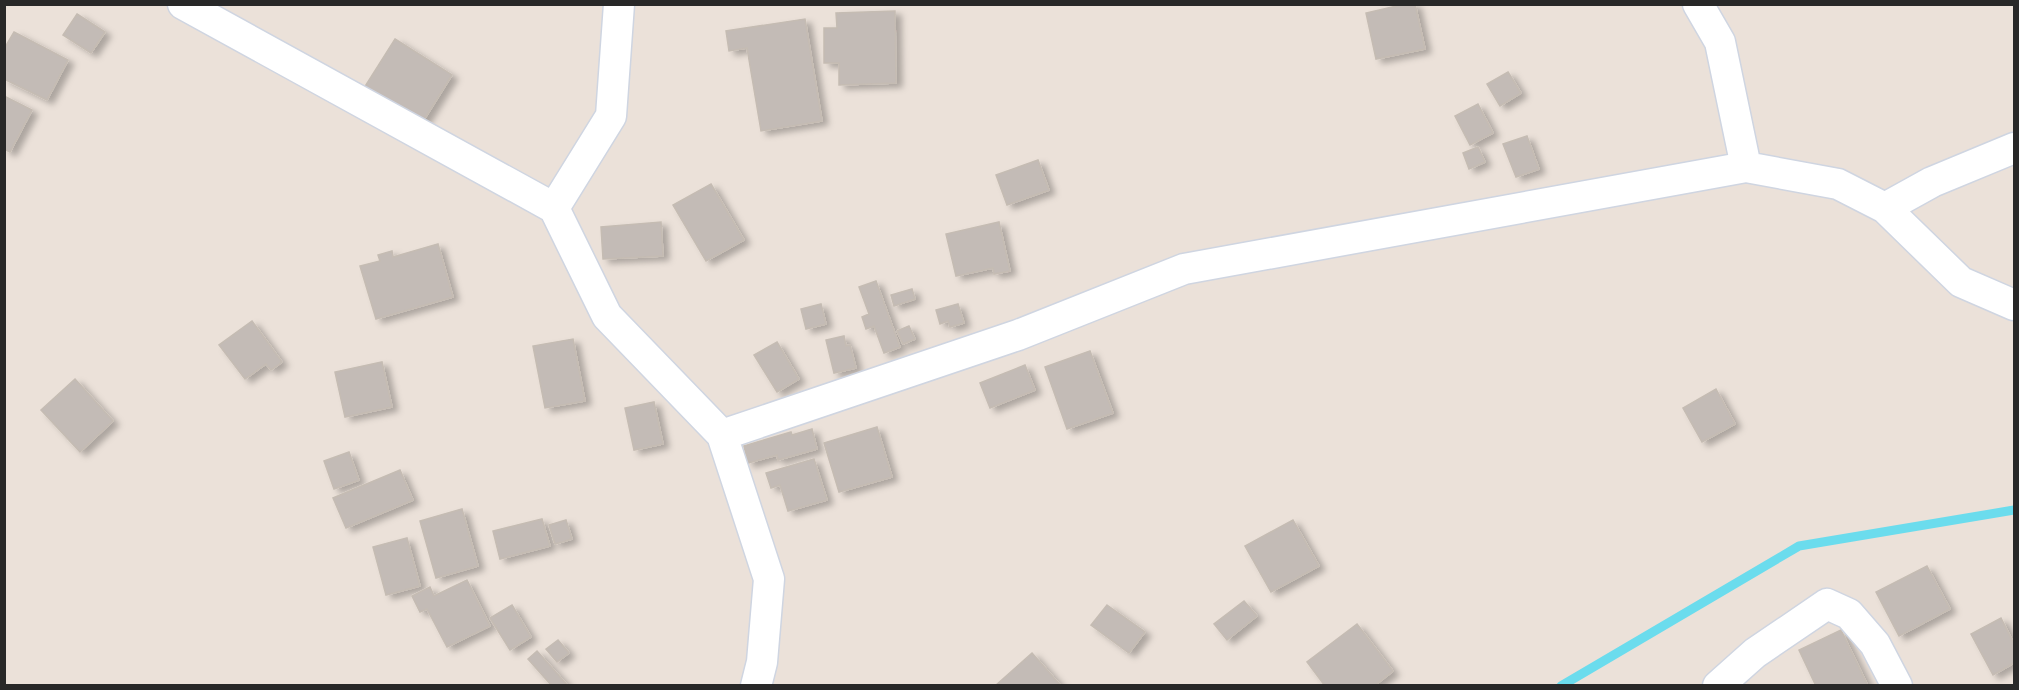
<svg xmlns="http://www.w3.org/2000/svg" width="2019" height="690" viewBox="0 0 2019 690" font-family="'Golos Text',sans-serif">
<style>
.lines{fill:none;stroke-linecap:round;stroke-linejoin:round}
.stream{stroke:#6bdced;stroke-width:9}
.building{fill:#c3bbb6;stroke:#c5bcb3;stroke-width:1.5;filter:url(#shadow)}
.street-casing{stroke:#cfd5e1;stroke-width:33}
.street{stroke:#fff;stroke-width:30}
</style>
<defs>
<filter id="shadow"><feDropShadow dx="6" dy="4" stdDeviation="3" flood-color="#0004"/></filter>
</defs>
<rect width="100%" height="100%" fill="#ebe1d9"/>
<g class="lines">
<path class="stream" d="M1561,686L1799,546L2014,510"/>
</g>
<path class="building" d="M1405,4H1415L1425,49L1376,59L1366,13Z
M895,11L896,83L839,85V63H824V28H837L836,13Z
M77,14L105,32L91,53L63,35Z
M805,19L822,121L761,131L747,48L729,51L726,31Z
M14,32L68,60L47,100L4,79V49Z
M395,39L452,75L422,123L364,88Z
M1508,72L1521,93L1500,106L1487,84Z
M4,96L32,110L10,152L4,149Z
M1478,104L1493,133L1470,145L1455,116Z
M1527,136L1539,169L1516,177L1503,144Z
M1478,147L1485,162L1469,169L1463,153Z
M1038,160L1049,190L1007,205L996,175Z
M711,184L744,240L706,261L673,205Z
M661,222L663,256L603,259L601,227Z
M999,222L1010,271L994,274L993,268L956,276L946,234Z
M438,244L453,297L376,319L360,266L380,261L378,255L392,251L393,257Z
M876,281L900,347L884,353L874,326L866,329L862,317L869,314L859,287Z
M912,289L915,299L894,306L891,295Z
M821,304L826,324L806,329L801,309Z
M958,304L964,323L950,327L948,321L940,324L936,310Z
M252,321L282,362L271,370L266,364L245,379L219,345Z
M909,326L915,339L903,344L897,331Z
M844,336L846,346L850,345L856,368L834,373L826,340Z
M573,339L585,401L545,408L533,346Z
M777,342L799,379L777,392L754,355Z
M1090,351L1113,413L1067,429L1045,367Z
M382,362L392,407L345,417L335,372Z
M1025,365L1035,390L990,408L980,383Z
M75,379L113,421L80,452L41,410Z
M1716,389L1735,424L1702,442L1683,408Z
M654,402L663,444L634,450L625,408Z
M877,427L892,477L839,492L824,443Z
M812,429L817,449L778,460L777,455L748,463L744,446L791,432L792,435Z
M349,452L359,480L334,489L324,461Z
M814,459L827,500L788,511L780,485L771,488L766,473Z
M400,470L413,500L346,528L333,498Z
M462,509L478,566L436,578L420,521Z
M542,519L550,546L500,559L493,531Z
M566,520L572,539L555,544L549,525Z
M1293,520L1319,566L1271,592L1245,546Z
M407,538L420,586L386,595L373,547Z
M1927,566L1950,609L1899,636L1876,592Z
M467,580L490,626L447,647L427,609L420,612L412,596L430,587L434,596Z
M1244,601L1257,616L1227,640L1214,624Z
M512,605L531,637L510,650L490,618Z
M1107,605L1145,632L1129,653L1091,625Z
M2001,618L2014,644V663L1993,675L1971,634Z
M1357,624L1393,671L1374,686H1325L1307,662Z
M1841,630L1868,686H1816L1799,650Z
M558,640L569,653L557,662L546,649Z
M537,651L568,686H552L528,659Z
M1032,653L1061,686H996V685Z"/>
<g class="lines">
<defs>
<path id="street" d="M183,4L554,208
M619,4L611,116L554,208L607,316L722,435L769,579L762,662L756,686
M1698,4L1720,42L1746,167
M1885,208L1932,182L2014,148
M722,435L1018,335L1184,269L1746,167L1838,184L1885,208L1961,282L2014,305
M1718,686L1755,653L1827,604L1849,614L1875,644L1897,686"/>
</defs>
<use href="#street" class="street-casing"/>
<use href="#street" class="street"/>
</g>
<rect width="2019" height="690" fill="none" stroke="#282828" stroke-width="12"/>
</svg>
